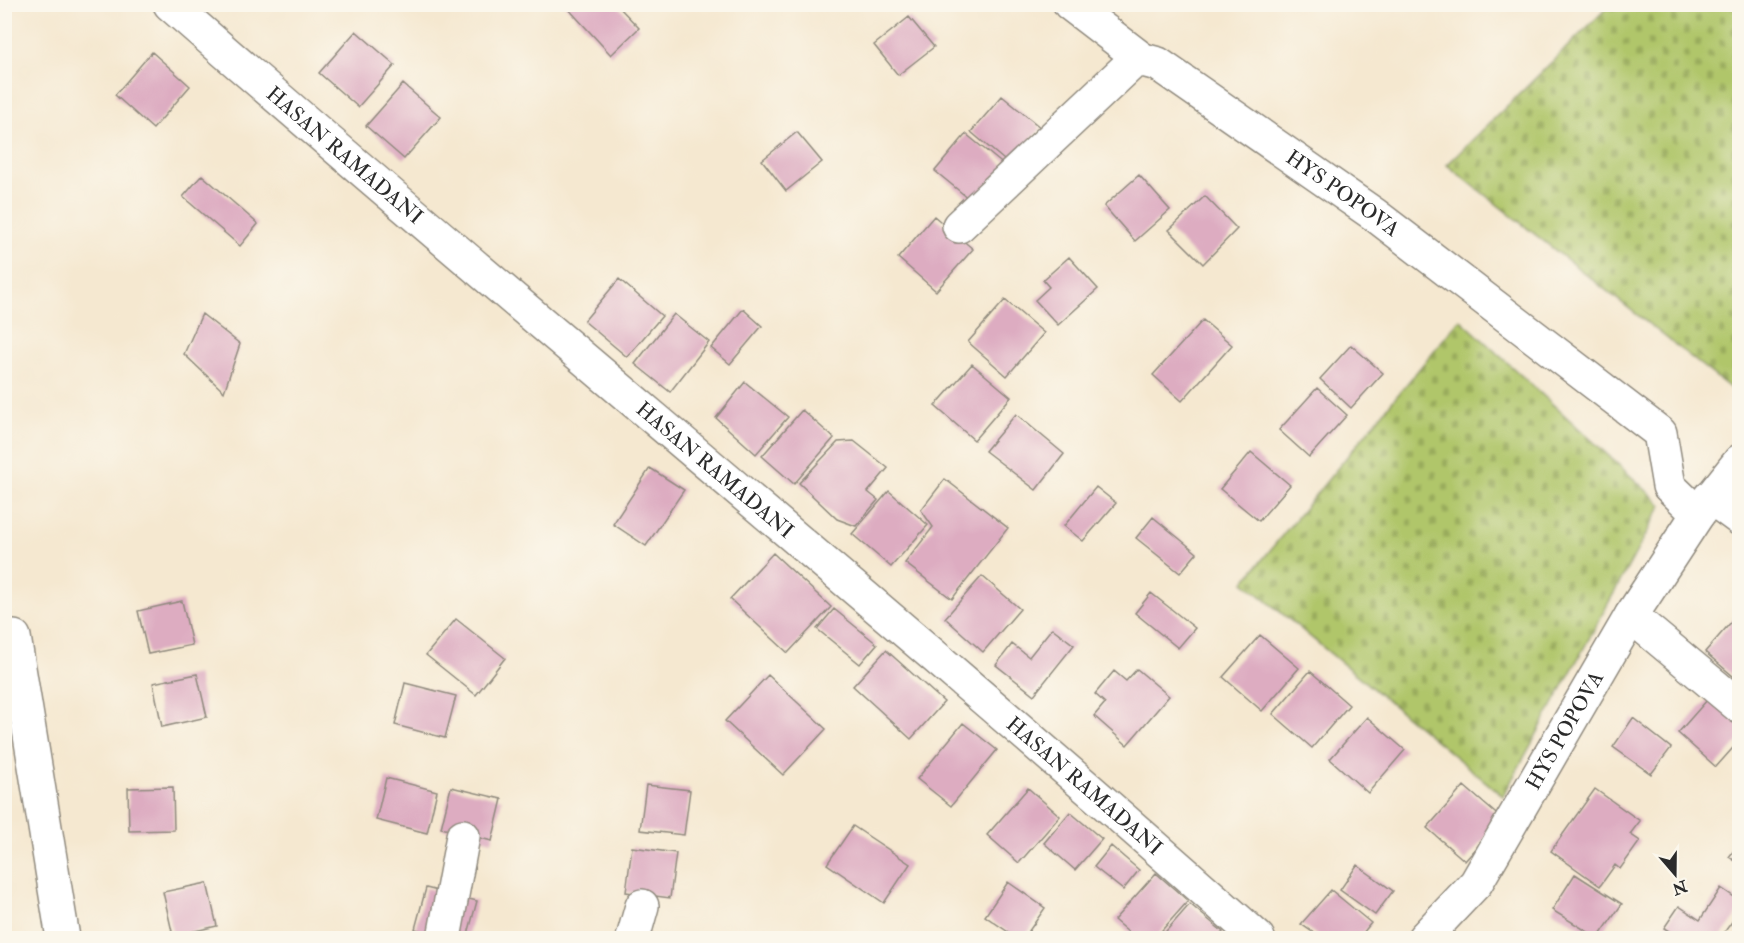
<svg xmlns="http://www.w3.org/2000/svg" width="1744" height="943" viewBox="0 0 1744 943" font-family="'IM FELL Double Pica',serif">
<style>
.cemetery{fill:url(#cemetery-stones);stroke:#6e784a;stroke-width:1.5}
.building{fill:#ddacc1}
.lines{fill:none;stroke-linecap:round;stroke-linejoin:round}
.minor-casing{stroke:#908a7e;stroke-width:36}
.major-casing{stroke:#908a7e;stroke-width:36}
.minor{stroke:#fff;stroke-width:33}
.major{stroke:#fff;stroke-width:33}
.labels{text-anchor:middle;dominant-baseline:central;stroke-width:4.5;stroke-linejoin:round;paint-order:stroke}
.street-label{font-size:21px;fill:#2b2b2b;stroke:#fbf7ec}
</style>
<defs>
<pattern id="cemetery-stones" width="16" height="16" patternUnits="userSpaceOnUse" patternTransform="scale(1.5)"><rect width="16" height="16" fill="#b0c66a"/><path d="M2 7V4a2 2 0 0 1 4 0v3zM10 15v-3a2 2 0 0 1 4 0v3z" fill="#98aa5c"/></pattern>
</defs>
<rect width="100%" height="100%" fill="#fbf7ec"/>
<filter id="ink" filterUnits="userSpaceOnUse"><feTurbulence type="fractalNoise" baseFrequency=".0167" numOctaves="2"/><feDisplacementMap in="SourceGraphic" scale="12" xChannelSelector="R" yChannelSelector="G"/><feConvolveMatrix kernelMatrix="1 2 1 2 8 2 1 2 1" color-interpolation-filters="sRGB"/></filter>
<filter id="wash" filterUnits="userSpaceOnUse"><feTurbulence type="fractalNoise" baseFrequency=".008" numOctaves="4" result="noise"/><feDisplacementMap in="SourceGraphic" scale="24" xChannelSelector="R" yChannelSelector="G"/><feGaussianBlur stdDeviation="1.35" result="paint"/><feColorMatrix in="noise" values="0 0 0 0 0 0 0 0 0 0 0 0 0 0 0 0 0 1.4 0 .05"/><feComposite in="paint" operator="in"/></filter>
<g filter="url(#wash)">
<rect width="100%" height="100%" fill="#f5e8d0"/>
<path class="cemetery" d="M1611,4L1739,5V395L1447,165Z
M1460,319L1662,505L1503,796L1244,582Z"/>
<g id="blocks">
<path class="building" d="M564,4H616L639,28L611,55Z
M909,17L934,47L898,75L874,45Z
M356,31L395,65L358,107L319,73Z
M152,52L190,86L153,129L115,95Z
M403,84L441,117L404,159L366,126Z
M1002,96L1041,128L1010,165L971,132Z
M797,132L822,162L786,191L762,160Z
M966,134L1005,166L974,203L935,171Z
M202,175L258,224L240,246L183,197Z
M1139,175L1170,210L1135,241L1104,206Z
M1205,196L1237,229L1203,264L1169,230Z
M934,216L973,249L936,291L898,258Z
M1069,257L1098,289L1058,325L1035,300L1049,287L1043,280Z
M619,279L662,316L627,357L584,321Z
M1005,300L1044,333L1007,376L968,342Z
M743,309L762,326L730,364L711,348Z
M202,314L240,344L224,392L184,354Z
M674,314L709,342L670,392L635,364Z
M1203,320L1232,345L1182,401L1153,375Z
M1351,345L1383,373L1351,408L1320,379Z
M972,364L1011,397L974,440L935,406Z
M745,382L788,417L756,454L716,418Z
M1317,388L1347,415L1309,457L1279,430Z
M802,410L834,438L794,484L762,456Z
M1016,414L1064,454L1036,490L985,451Z
M854,441L888,468L868,492L878,500L856,526L837,519L799,483L838,442Z
M1251,452L1290,485L1259,521L1220,489Z
M650,468L684,490L646,546L613,524Z
M945,479L1008,528L952,599L905,563L933,527L921,510Z
M1096,487L1116,503L1083,541L1064,526Z
M889,491L928,525L891,567L852,534Z
M1153,517L1197,553L1180,573L1136,538Z
M773,553L831,607L788,653L730,599Z
M982,576L1020,609L983,652L945,618Z
M1151,593L1195,628L1178,648L1135,613Z
M182,601L192,645L148,654L138,611Z
M834,609L877,644L860,664L817,629Z
M1740,612V682L1705,652Z
M456,619L505,658L476,695L426,655Z
M1052,628L1074,645L1034,695L996,665L1012,644L1029,657Z
M1260,635L1299,668L1262,711L1223,677Z
M886,650L944,702L911,739L853,686Z
M1137,669L1169,696L1127,745L1094,716L1105,703L1095,694L1114,671L1126,681Z
M1310,671L1349,705L1312,748L1273,714Z
M197,674L207,717L162,727L153,683Z
M768,675L826,729L783,775L725,721Z
M405,683L456,696L445,738L395,725Z
M1715,691L1740,712V740L1716,767L1678,733Z
M1367,717L1405,750L1368,793L1330,759Z
M1633,718L1671,748L1651,774L1613,747Z
M963,723L997,750L951,806L917,779Z
M386,778L437,791L427,833L376,820Z
M646,785L690,790L684,835L640,830Z
M1464,786L1502,819L1465,861L1427,828Z
M173,787L174,830L129,831L128,788Z
M451,787L502,799L492,841L441,828Z
M1028,788L1060,816L1019,863L987,835Z
M1595,789L1640,821L1630,834L1640,841L1620,869L1615,865L1600,886L1551,851Z
M1070,812L1102,839L1075,870L1044,843Z
M853,826L910,864L884,903L827,864Z
M1740,842V864L1729,857Z
M1111,846L1139,870L1123,890L1094,867Z
M632,847L676,853L670,898L626,892Z
M1357,865L1393,891L1375,915L1340,890Z
M1156,873L1188,901L1155,938H1135L1114,920Z
M1575,874L1622,904L1598,938L1552,910Z
M1008,882L1045,908L1024,938H1017L985,916Z
M207,883L217,926L173,936L163,892Z
M426,888L477,901L467,938H449L415,929Z
M1721,888L1740,901V911L1720,938H1680L1664,928L1679,906L1700,920Z
M1331,890L1371,923L1359,938H1321L1301,924Z
M1190,904L1223,932L1217,938H1160Z"/>
</g>
</g>
<g filter="url(#ink)">
<use href="#blocks" fill-opacity="0" stroke="#908a7e" stroke-width="1.5"/>
<g class="lines">
<defs>
<g id="minor">
<path d="M1070,4L1143,60"/>
<path id="s1" d="M959,226L1132,63L1143,60L1158,64L1375,215L1660,433L1669,486L1698,514"/>
<path d="M1710,497L1740,519"/>
<path d="M1631,616L1740,707"/>
<path d="M14,637L63,938"/>
<path d="M444,938L463,836"/>
<path d="M633,938L642,906"/>
<path id="s2" d="M1424,938L1476,883L1631,616L1698,514L1740,461"/>
</g>
<g id="major">
<path id="s3" d="M170,4C530,319 901,620 1258,938"/>
</g>
</defs>
<use href="#minor" class="minor-casing"/>
<use href="#major" class="major-casing"/>
<use href="#minor" class="minor"/>
<use href="#major" class="major"/>
</g>
</g>
<g class="labels">
<g class="street-label">
<text stroke="none"><textPath href="#s3" startOffset="231">HASAN RAMADANI</textPath></text>
<text stroke="none"><textPath href="#s1" startOffset="490">HYS POPOVA</textPath></text>
<text stroke="none"><textPath href="#s3" startOffset="717">HASAN RAMADANI</textPath></text>
<text stroke="none"><textPath href="#s2" startOffset="252">HYS POPOVA</textPath></text>
<text stroke="none"><textPath href="#s3" startOffset="1203">HASAN RAMADANI</textPath></text>
</g>
</g>
<rect width="1744" height="943" fill="none" stroke="#fbf7ec" stroke-width="24"/>
<g transform="translate(1675 874) rotate(160)" stroke="#fbf7ec" stroke-width="4.5" paint-order="stroke">
<path d="M0-4.5L10 22L0 15L-10 22Z" fill="#2b2b2b"/>
<text y="-9" font-size="16" font-weight="bold" text-anchor="middle" fill="#2b2b2b">N</text>
</g>
</svg>
